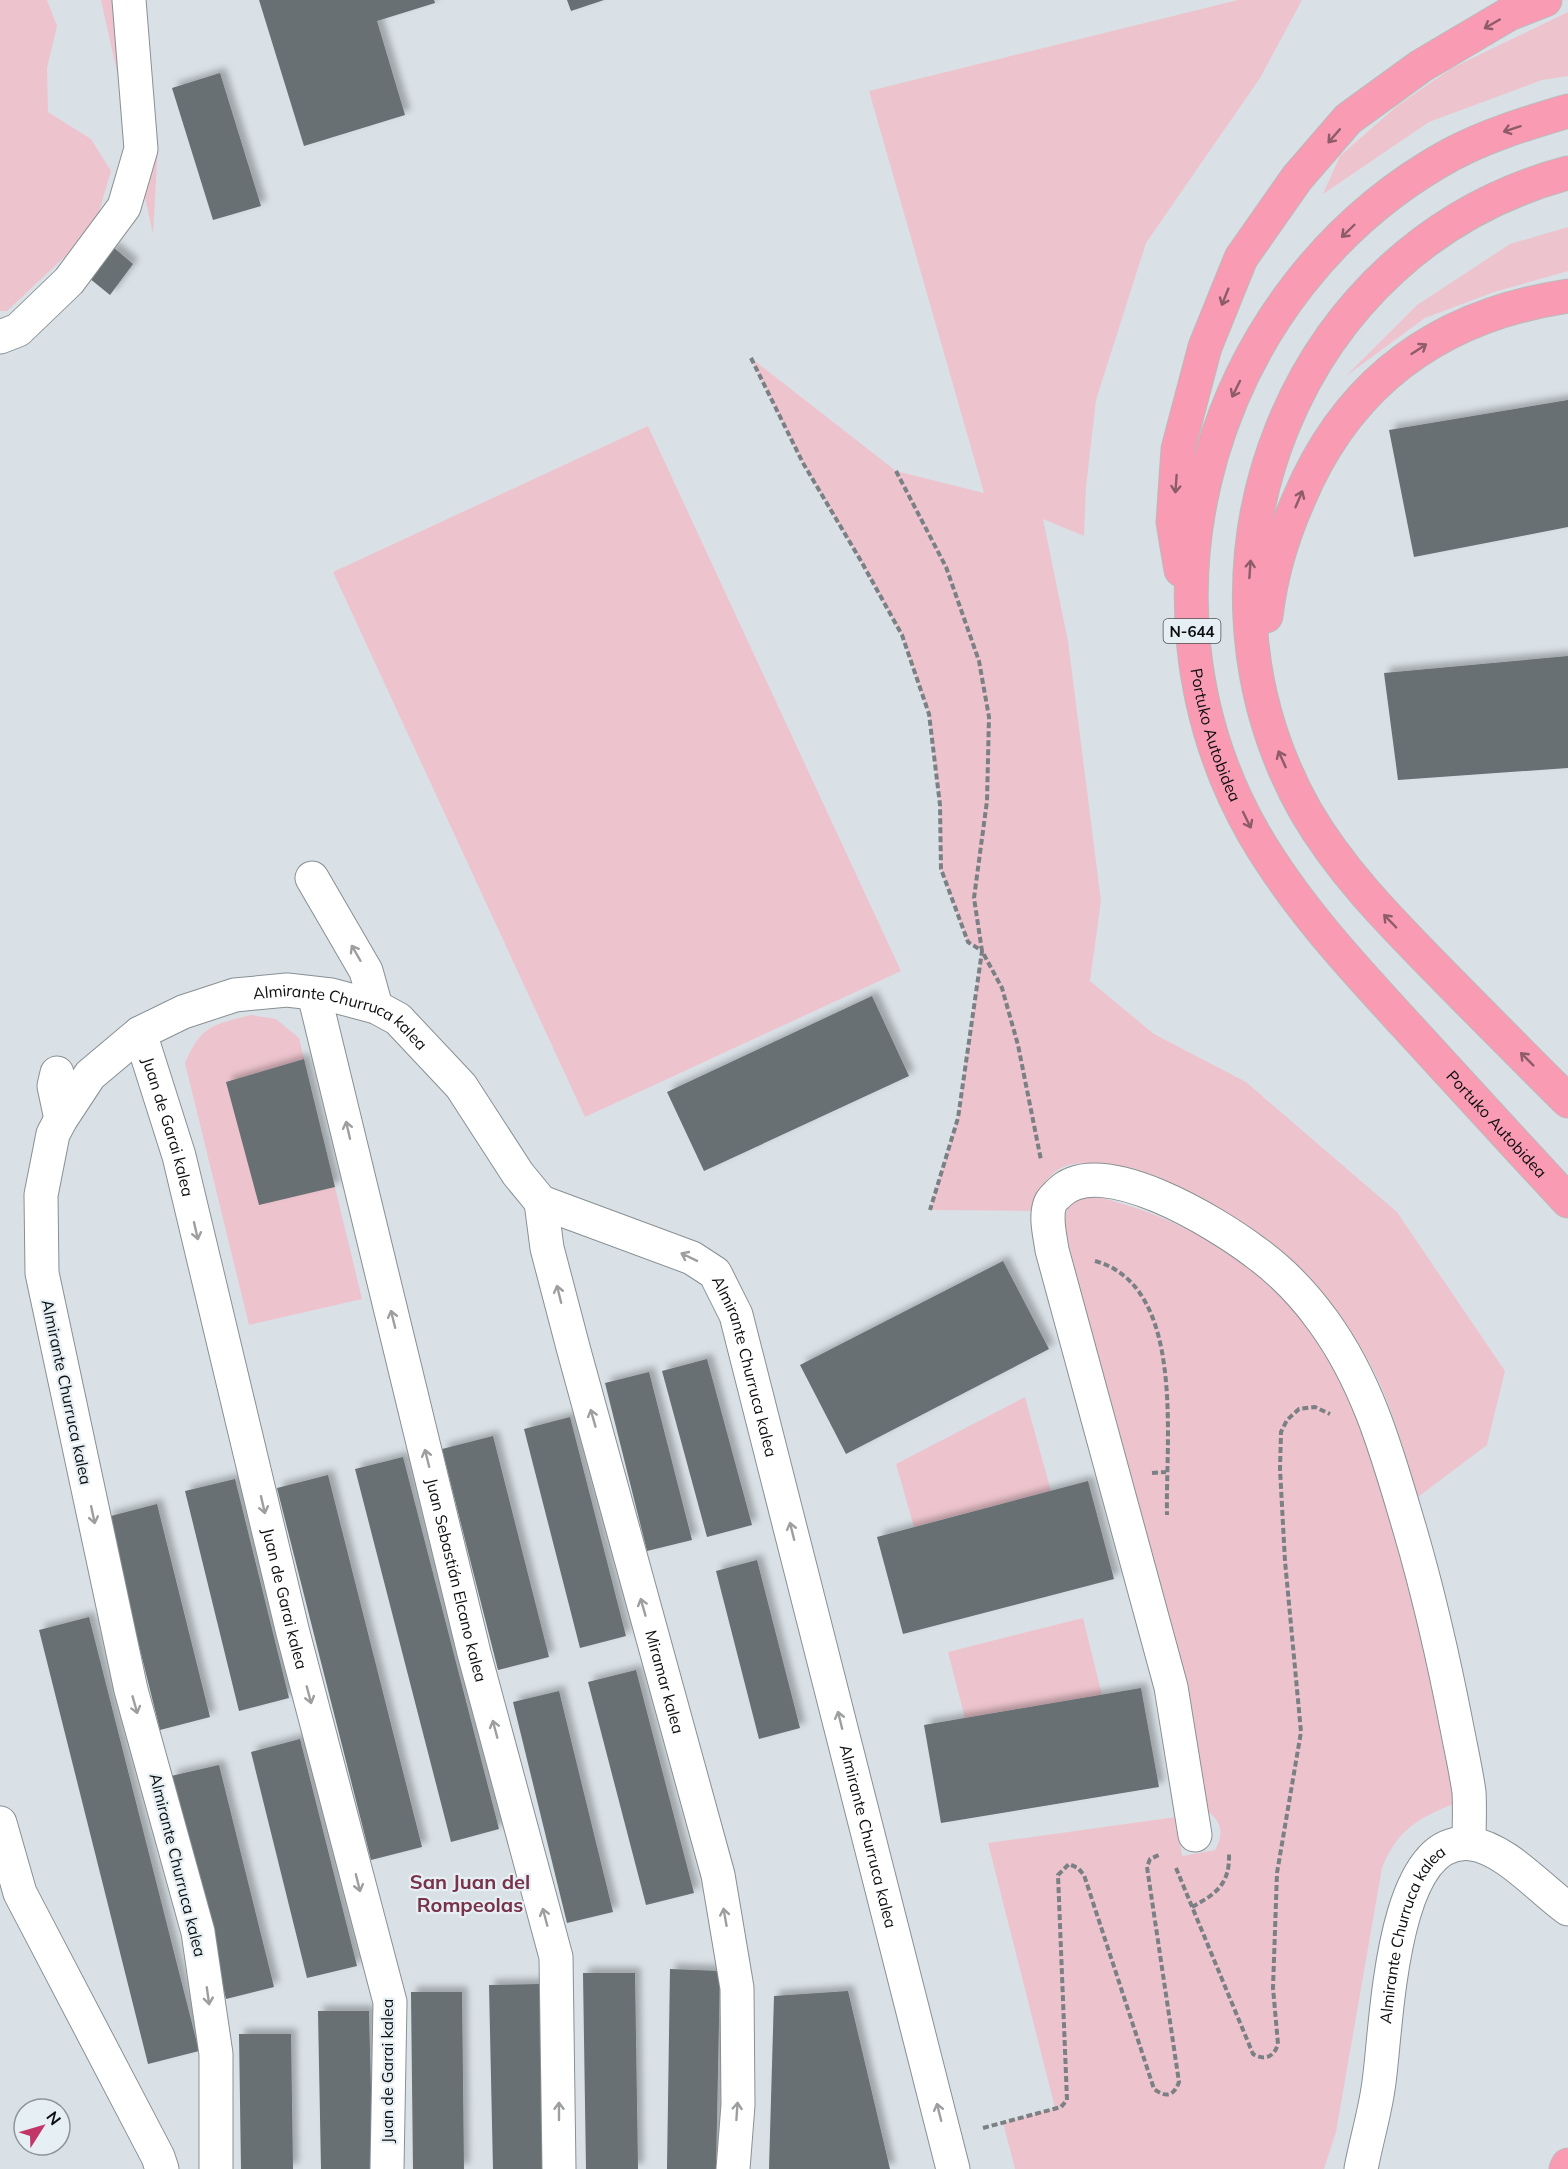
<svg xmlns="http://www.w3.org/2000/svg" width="1568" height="2169" viewBox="0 0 1568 2169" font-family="Mulish,sans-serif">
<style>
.green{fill:#edc4cd}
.building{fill:#686f73;filter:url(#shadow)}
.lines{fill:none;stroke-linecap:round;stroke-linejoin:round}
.minor-casing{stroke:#889094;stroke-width:35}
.highway-casing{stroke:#bbbbbc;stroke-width:35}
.path{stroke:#7a8083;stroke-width:4;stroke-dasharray:6 3;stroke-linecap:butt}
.minor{stroke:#fff;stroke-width:33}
.highway{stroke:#f99bb2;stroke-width:33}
.oneway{stroke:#8e5b69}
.oneway2{stroke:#9d9e9f}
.labels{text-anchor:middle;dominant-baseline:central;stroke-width:4.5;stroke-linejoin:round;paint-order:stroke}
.shield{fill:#e6eff4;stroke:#4d5154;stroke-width:1.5}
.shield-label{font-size:15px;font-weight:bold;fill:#0b0d0f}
.street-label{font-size:16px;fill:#0b0d0f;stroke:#e6eff4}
.quarter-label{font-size:20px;font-weight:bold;fill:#793348;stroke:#e6eff4}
</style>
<defs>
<filter id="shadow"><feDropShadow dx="5.5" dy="-5.5" stdDeviation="3" flood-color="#0004"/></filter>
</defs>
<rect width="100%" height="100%" fill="#d9e1e6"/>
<path class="green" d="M0,0H47L57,26L47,68L48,112L91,139L111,171L99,212L74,248L7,311H0Z
M101,0H144L158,146L153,234Z
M1238,0H1302L1260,78L1146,243L1096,400L1086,487L1084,536L1043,519L1068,641L1101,901L1090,981L1154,1034L1246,1082L1397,1212L1505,1371L1487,1445L1418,1497C1400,1438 1384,1372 1343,1323C1327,1303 1306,1286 1288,1268C1275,1255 1262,1238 1247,1227C1210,1198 1111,1151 1066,1166C1047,1172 1038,1194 1031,1211L930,1210L958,1118L982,951L968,942L941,869L940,805L929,714L902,635L861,561L803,463L751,358L896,471L984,493L869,91Z
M1568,12V76L1542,80L1429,122L1323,194L1340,156L1397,106L1452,68Z
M1568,227V271L1494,292L1425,318L1346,376L1417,305L1510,244Z
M648,426L901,971L585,1117L333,572Z
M251,1015L276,1019L299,1038L362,1299L249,1325L185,1063C202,1024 213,1025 251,1015Z
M1086,1194C1218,1225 1304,1291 1359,1416C1367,1433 1371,1451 1376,1468C1387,1505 1398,1541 1407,1578C1425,1653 1440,1728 1454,1804C1417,1818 1397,1831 1382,1868L1336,2132L1324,2169H1015L1003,2123L1055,2108L988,1843L1176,1817L1182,1856L1215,1850C1224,1835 1222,1821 1207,1811L1192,1712L1157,1571L1100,1368L1064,1225L1069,1202Z
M1025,1397L1051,1491L914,1527L896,1464Z
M1083,1618L1102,1695L965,1718L948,1652Z"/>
<path class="building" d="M259,0H434L435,3L377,21L405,115L304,146Z
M567,0H604L571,11Z
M220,73L261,206L213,220L172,88Z
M113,247L133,264L110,295L89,278Z
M1568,400V527L1414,557L1389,430Z
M1568,656V768L1398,780L1384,673Z
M872,996L909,1076L704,1171L667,1092Z
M304,1059L335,1187L259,1205L226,1082Z
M1003,1261L1049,1349L846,1454L800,1365Z
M707,1359L752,1525L707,1537L662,1371Z
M649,1372L692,1540L647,1551L605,1383Z
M570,1417L626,1636L580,1648L524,1429Z
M493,1436L549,1657L498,1670L442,1449Z
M403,1457L499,1829L451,1842L355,1469Z
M328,1475L422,1847L371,1860L277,1488Z
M235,1479L289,1698L239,1711L185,1491Z
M1088,1481L1114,1579L903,1634L877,1537Z
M157,1504L210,1717L160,1730L107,1517Z
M757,1560L800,1728L759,1739L716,1571Z
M89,1617L199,2051L148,2064L39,1630Z
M636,1670L694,1893L646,1905L588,1682Z
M1141,1688L1159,1787L941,1823L924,1725Z
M559,1691L613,1912L567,1923L513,1702Z
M300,1739L357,1966L307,1978L251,1752Z
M219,1765L274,1987L226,1999L171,1776Z
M670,1969L720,1971L716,2169H667Z
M583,1973H635L638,2169H586Z
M540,1984L544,2169H493L489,1985Z
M848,1991L890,2169H769L774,1996Z
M411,1992H462L464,2169H413Z
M318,2011H369L373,2169H321Z
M239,2034H291L293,2169H241Z"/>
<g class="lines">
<defs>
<g id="minor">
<path d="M0,337L18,330L69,281L124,207L141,149L129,0"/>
<path d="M312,878L366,971L376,1007"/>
<path id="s1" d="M314,994L474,1653L556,1957L559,2169"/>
<path id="s2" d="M140,1033L179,1156L293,1633L390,2002L387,2169"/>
<path d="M57,1073L54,1086L61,1119"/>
<path id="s3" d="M541,1202L547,1248L574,1351L718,1875L737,1988L738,2105L733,2169"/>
<path d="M0,1823L20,1893L158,2157L162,2169"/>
<path d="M1195,1835L1171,1687L1052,1250C1050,1235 1045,1218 1050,1204C1051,1200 1055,1197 1059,1193C1100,1151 1217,1223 1255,1252C1280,1270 1305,1296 1323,1321C1369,1384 1388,1456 1410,1530C1429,1595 1444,1661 1457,1728C1461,1749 1466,1771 1469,1792C1470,1809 1469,1826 1469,1843"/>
<path id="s4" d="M216,2169V2054L198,1932L131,1690L42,1273L41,1195L53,1134L61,1119L90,1075L140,1033L183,1012L235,995L287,990L331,995L376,1007L398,1019L461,1086L518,1174L541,1202L692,1258L715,1273L736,1315L953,2169"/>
<path id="s5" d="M1361,2169C1366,2142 1374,2116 1378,2089C1387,2037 1388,1833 1471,1844C1505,1848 1540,1889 1568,1909"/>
</g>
<g id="highway">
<path id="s6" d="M1568,111C1528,123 1487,135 1450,155C1212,286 1118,597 1254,834C1296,906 1351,965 1407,1026C1460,1084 1514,1143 1568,1201"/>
<path d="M1568,173C1295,245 1168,565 1305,810C1339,869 1386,917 1433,965C1478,1011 1523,1056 1568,1101"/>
<path d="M1181,570L1173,522L1178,449L1205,347L1241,258L1297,178L1348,119L1421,66L1509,14L1545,0"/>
<path d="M1266,616C1271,574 1282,537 1299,499C1349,380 1441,315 1568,296"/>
<path d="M1566,2169L1568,2165"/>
</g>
</defs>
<use href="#minor" class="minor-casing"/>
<use href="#highway" class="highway-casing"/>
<path class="path" d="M751,358L803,463L861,561L902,635L929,714L940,805L941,869L968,942L982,951L958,1118L930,1210
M896,471L946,567L979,661L989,717L987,801L974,898L982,951L1002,988L1018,1045L1041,1160
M1095,1261C1187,1286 1165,1442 1167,1515
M1152,1473L1166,1472
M1176,1868L1253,2054C1265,2061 1274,2057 1278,2044L1273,1988L1277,1873L1301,1732L1285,1561L1280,1469L1281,1432L1287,1420L1299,1409L1315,1407L1330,1414
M1192,1907C1216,1894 1230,1884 1229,1854
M983,2128L1061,2107L1067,2100L1058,1875L1069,1864L1078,1868L1084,1875L1154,2089C1166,2098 1174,2096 1179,2082L1147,1867L1150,1859L1161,1854"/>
<use href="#minor" class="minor"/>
<use href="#highway" class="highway"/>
</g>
<defs><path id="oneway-shaft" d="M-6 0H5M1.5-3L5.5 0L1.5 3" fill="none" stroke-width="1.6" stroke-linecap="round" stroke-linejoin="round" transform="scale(1.5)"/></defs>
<g class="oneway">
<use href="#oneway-shaft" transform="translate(1492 24) rotate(150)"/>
<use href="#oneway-shaft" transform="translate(1512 129) rotate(162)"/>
<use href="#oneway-shaft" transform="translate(1334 136) rotate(131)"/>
<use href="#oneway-shaft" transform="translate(1348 231) rotate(136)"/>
<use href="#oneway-shaft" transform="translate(1225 297) rotate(112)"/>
<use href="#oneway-shaft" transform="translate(1419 349) rotate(-33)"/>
<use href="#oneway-shaft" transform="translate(1236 389) rotate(116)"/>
<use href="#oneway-shaft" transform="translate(1176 484) rotate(94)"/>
<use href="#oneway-shaft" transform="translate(1299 499) rotate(-67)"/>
<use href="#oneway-shaft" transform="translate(1250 569) rotate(-86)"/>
<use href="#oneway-shaft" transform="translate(1282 759) rotate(-114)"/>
<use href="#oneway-shaft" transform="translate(1247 820) rotate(64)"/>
<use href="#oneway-shaft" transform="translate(1390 921) rotate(-134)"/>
<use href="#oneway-shaft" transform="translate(1527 1059) rotate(-135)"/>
</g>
<g class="oneway2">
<use href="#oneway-shaft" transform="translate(356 953) rotate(-120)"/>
<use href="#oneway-shaft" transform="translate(348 1130) rotate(-103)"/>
<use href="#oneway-shaft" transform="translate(196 1231) rotate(77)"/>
<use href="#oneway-shaft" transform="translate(689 1257) rotate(-154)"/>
<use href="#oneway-shaft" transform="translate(559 1294) rotate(-104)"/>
<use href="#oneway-shaft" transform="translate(393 1319) rotate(-104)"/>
<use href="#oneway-shaft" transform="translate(593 1418) rotate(-106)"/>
<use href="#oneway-shaft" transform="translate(427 1458) rotate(-104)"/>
<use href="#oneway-shaft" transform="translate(263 1505) rotate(77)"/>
<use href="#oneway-shaft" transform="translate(93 1515) rotate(78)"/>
<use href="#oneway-shaft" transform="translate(792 1531) rotate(-104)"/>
<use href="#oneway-shaft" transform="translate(643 1607) rotate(-106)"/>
<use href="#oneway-shaft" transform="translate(309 1695) rotate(75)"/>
<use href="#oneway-shaft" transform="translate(135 1705) rotate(74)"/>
<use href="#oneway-shaft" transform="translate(840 1720) rotate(-104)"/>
<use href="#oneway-shaft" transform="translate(495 1729) rotate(-105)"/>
<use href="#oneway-shaft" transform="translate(358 1883) rotate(76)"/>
<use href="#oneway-shaft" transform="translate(545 1917) rotate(-105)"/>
<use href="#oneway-shaft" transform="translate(725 1917) rotate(-100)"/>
<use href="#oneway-shaft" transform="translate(208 1996) rotate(82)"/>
<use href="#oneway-shaft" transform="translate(559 2111) rotate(-90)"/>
<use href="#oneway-shaft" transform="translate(737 2111) rotate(-86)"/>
<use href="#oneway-shaft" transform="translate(939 2112) rotate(-104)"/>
</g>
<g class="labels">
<rect class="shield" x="1163.5" y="619" width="57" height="24" rx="4.5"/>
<g class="shield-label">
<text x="1192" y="631">N-644</text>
</g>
<g class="street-label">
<text stroke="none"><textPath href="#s6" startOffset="804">Portuko Autobidea</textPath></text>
<text stroke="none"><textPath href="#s4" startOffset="1406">Almirante Churruca kalea</textPath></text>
<text stroke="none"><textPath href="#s6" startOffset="1290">Portuko Autobidea</textPath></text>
<text stroke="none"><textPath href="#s2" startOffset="98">Juan de Garai kalea</textPath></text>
<text stroke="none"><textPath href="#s4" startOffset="1982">Almirante Churruca kalea</textPath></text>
<text transform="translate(67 1392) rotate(78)">Almirante Churruca kalea</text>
<text stroke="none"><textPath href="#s1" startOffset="603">Juan Sebastián Elcano kalea</textPath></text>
<text stroke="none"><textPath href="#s2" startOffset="584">Juan de Garai kalea</textPath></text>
<text stroke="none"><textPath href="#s3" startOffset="496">Miramar kalea</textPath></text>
<text stroke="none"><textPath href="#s4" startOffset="2468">Almirante Churruca kalea</textPath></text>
<text transform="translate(178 1865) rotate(76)">Almirante Churruca kalea</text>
<text stroke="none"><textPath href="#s5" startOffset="242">Almirante Churruca kalea</textPath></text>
<text transform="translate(387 2071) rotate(-90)">Juan de Garai kalea</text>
</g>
<g class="quarter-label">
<text x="470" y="1881">San Juan del<tspan x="470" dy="23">Rompeolas</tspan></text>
</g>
</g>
<g transform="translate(42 2127) rotate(53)"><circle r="28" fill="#e6eff4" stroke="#8e9598" stroke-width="1.5"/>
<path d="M0-4.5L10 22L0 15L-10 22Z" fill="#c13567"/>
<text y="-9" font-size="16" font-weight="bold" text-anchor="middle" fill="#0b0d0f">N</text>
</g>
</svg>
